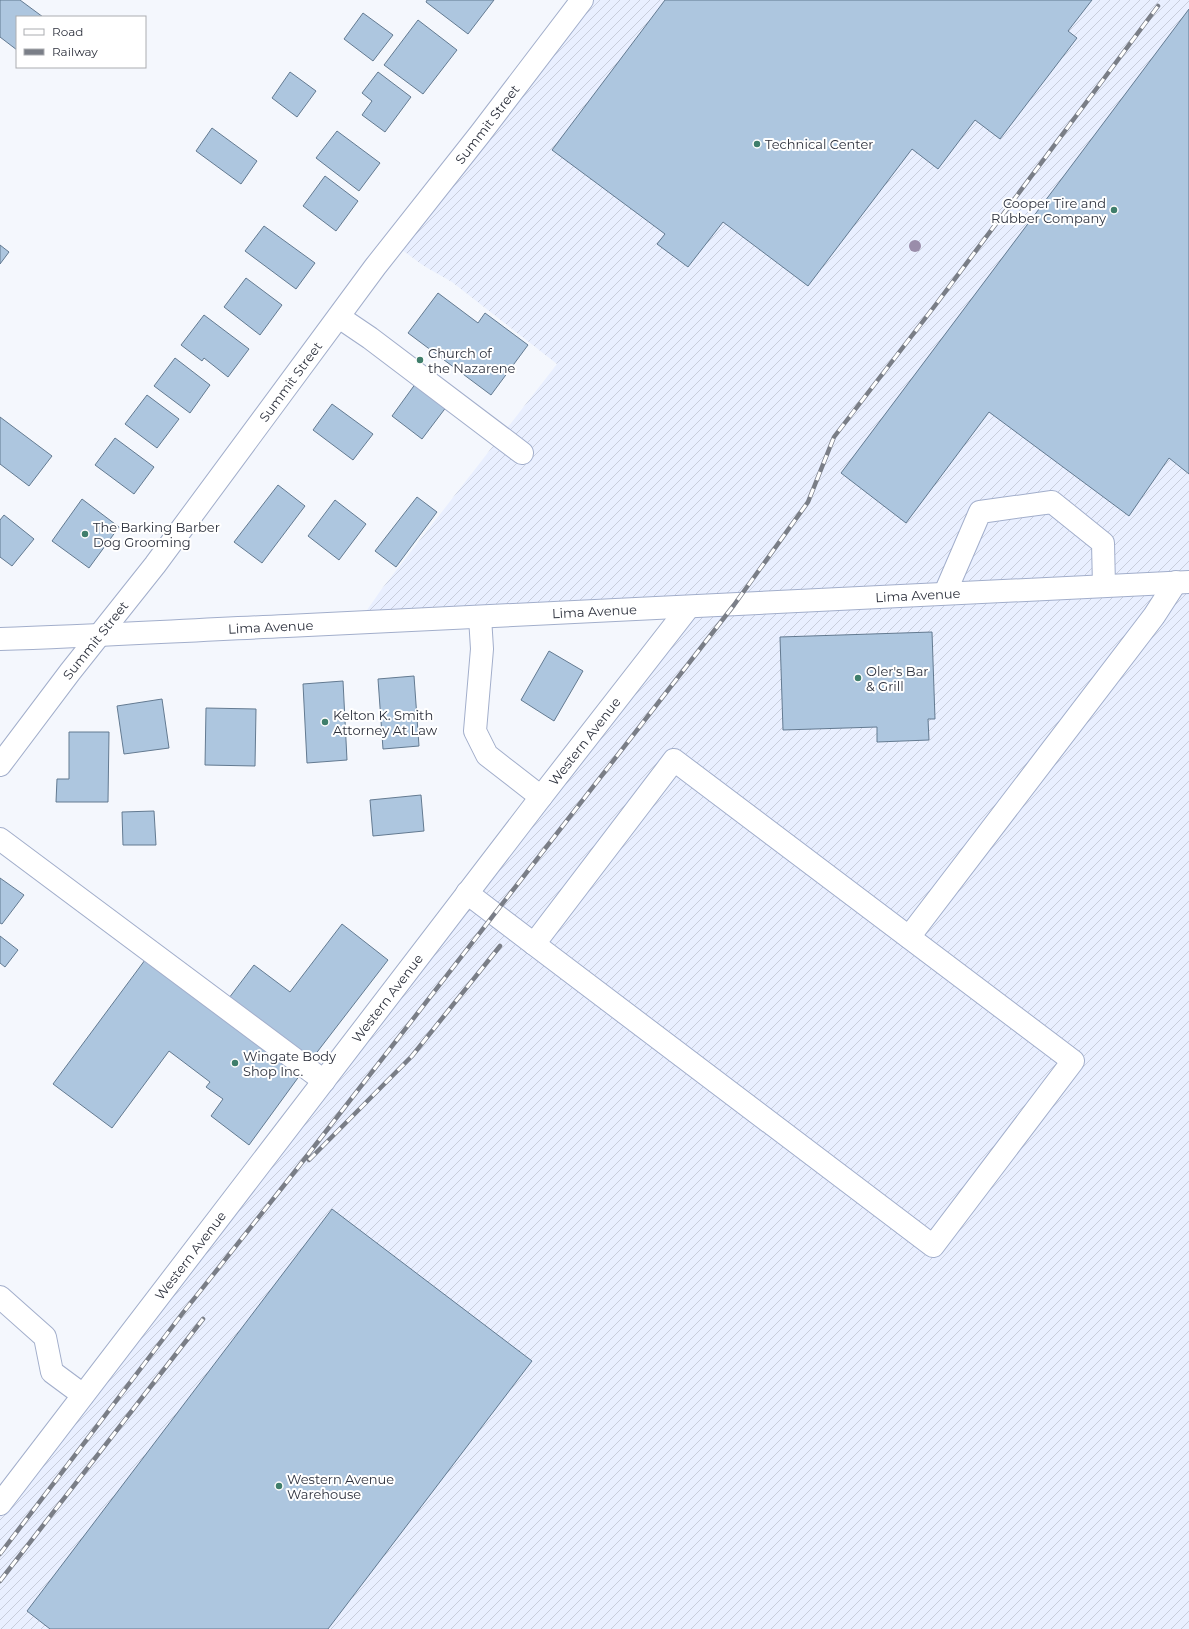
<svg xmlns="http://www.w3.org/2000/svg" width="1189" height="1629" viewBox="0 0 1189 1629" font-family="Montserrat,sans-serif">
<style>
.industrial{fill:url(#industrial-furrows)}
.building{fill:#adc6df;stroke:#637a91}
.lines{fill:none;stroke-linecap:round;stroke-linejoin:round}
.minor-casing{stroke:#a2aecb;stroke-width:24}
.major-casing{stroke:#a2aecb;stroke-width:24}
.minor{stroke:#fff;stroke-width:22}
.major{stroke:#fff;stroke-width:22}
.rail-casing{stroke:#7a7e87;stroke-width:4.5}
.rail{stroke:#fff;stroke-width:3;stroke-dasharray:9;stroke-linecap:butt}
.tree{fill:#9a8daa}
.poi-dot{fill:#3f7e6b;stroke:#fff;stroke-width:1.5}
.labels{text-anchor:middle;dominant-baseline:central;stroke-width:4;stroke-linejoin:round;paint-order:stroke}
.street-label{font-size:13px;fill:#2d313d;stroke:#fff}
.poi-label{font-size:13px;fill:#2d313d;stroke:#fff;text-anchor:start}
</style>
<defs>
<pattern id="industrial-furrows" width="10" height="10" patternUnits="userSpaceOnUse"><rect width="10" height="10" fill="#e9efff"/><path d="M-1 1l2-2M0 10L10 0M9 11l2-2" fill="none" stroke="#c8cddb"/></pattern>
</defs>
<rect width="100%" height="100%" fill="#f4f7fd"/>
<path class="industrial" d="M582,0H1189V1629H0V1504L688,608L358,623L381,590L557,364L452,282L424,266L394,244Z"/>
<path class="building" d="M0,0H20L43,17H17V50L0,37Z
M427,0H494L468,34L426,2Z
M665,0H1092L1068,31L1077,38L1000,139L975,120L938,169L912,149L808,286L723,222L688,267L657,244L665,234L552,150Z
M1189,9V474L1169,458L1129,516L989,412L906,523L841,473Z
M363,13L393,35L373,61L344,39Z
M418,20L457,50L423,94L384,65Z
M290,72L316,91L297,117L272,98Z
M378,72L411,97L385,132L362,115L372,101L362,93Z
M212,128L257,161L241,184L196,151Z
M337,131L380,163L359,191L316,158Z
M325,176L358,201L336,231L303,206Z
M264,226L315,263L296,289L245,251Z
M0,245L9,252L0,264Z
M246,278L282,305L260,335L224,307Z
M438,293L478,323L485,313L528,345L491,395L408,333Z
M204,315L249,349L228,377L204,358L202,361L181,345Z
M175,358L210,385L190,413L154,386Z
M416,383L447,406L422,439L392,416Z
M147,395L179,419L157,448L125,424Z
M332,404L373,434L353,460L313,430Z
M0,417L52,456L29,486L0,464Z
M115,438L154,467L134,494L95,465Z
M278,485L305,506L262,563L234,542Z
M417,497L437,512L396,567L375,551Z
M82,499L119,527L89,568L52,541Z
M335,500L366,524L339,560L308,536Z
M4,515L34,539L12,566L0,557V520Z
M932,632L935,719H928L929,740L877,742V727L783,730L780,637Z
M549,651L583,671L554,721L521,700Z
M414,676L419,746L383,749L378,679Z
M343,681L347,760L307,763L303,684Z
M162,699L169,748L124,754L117,706Z
M206,708L256,709L255,766L205,765Z
M69,732H109L108,802H56L57,779H69Z
M421,795L424,831L373,836L370,800Z
M154,811L156,845H123L122,812Z
M0,878L24,895L2,924L0,923Z
M342,924L388,960L311,1060L229,998L254,965L290,992Z
M0,936L18,950L5,967L0,963Z
M145,960L300,1075L249,1145L211,1116L223,1099L206,1087L210,1082L169,1051L112,1128L53,1084Z
M332,1209L532,1361L328,1629H50L27,1611Z"/>
<g class="lines">
<defs>
<g id="minor">
<path d="M339,317L370,338L522,453"/>
<path d="M945,593L980,512L1052,502L1103,543L1104,586"/>
<path d="M480,617L482,649L475,731L487,755L541,797"/>
<path d="M674,760L1073,1061L933,1246L534,944Z"/>
<path id="s1" d="M0,765L70,672L155,565L375,267L480,134L582,0"/>
<path d="M0,839L324,1081"/>
<path d="M467,893L534,944"/>
<path d="M909,937L1154,616L1176,582"/>
<path d="M0,1297L45,1337L52,1372L83,1395"/>
</g>
<g id="major">
<path id="s2" d="M0,639C96,636 191,630 287,626C588,612 888,596 1189,582"/>
<path id="s3" d="M0,1504L541,797L688,608"/>
</g>
</defs>
<use href="#minor" class="minor-casing"/>
<use href="#major" class="major-casing"/>
<use href="#minor" class="minor"/>
<use href="#major" class="major"/>
<defs>
<path id="rail" d="M309,1160L412,1056L500,946
M0,1554L182,1314L289,1179L734,605L808,502L834,437L937,303L1158,6
M0,1581L203,1319"/>
</defs>
<use href="#rail" class="rail-casing"/>
<use href="#rail" class="rail"/>
</g>
<circle class="tree" cx="915" cy="246" r="6"/>
<g class="poi-dot">
<circle cx="757" cy="144" r="4"/>
<circle cx="1114" cy="210" r="4"/>
<circle cx="420" cy="360" r="4"/>
<circle cx="85" cy="534" r="4"/>
<circle cx="858" cy="678" r="4"/>
<circle cx="325" cy="722" r="4"/>
<circle cx="235" cy="1063" r="4"/>
<circle cx="279" cy="1486" r="4"/>
</g>
<g class="labels">
<g class="street-label">
<text stroke="none"><textPath href="#s1" startOffset="805">Summit Street</textPath></text>
<text stroke="none"><textPath href="#s1" startOffset="481">Summit Street</textPath></text>
<text stroke="none"><textPath href="#s2" startOffset="919">Lima Avenue</textPath></text>
<text stroke="none"><textPath href="#s2" startOffset="595">Lima Avenue</textPath></text>
<text stroke="none"><textPath href="#s2" startOffset="271">Lima Avenue</textPath></text>
<text stroke="none"><textPath href="#s1" startOffset="157">Summit Street</textPath></text>
<text stroke="none"><textPath href="#s3" startOffset="961">Western Avenue</textPath></text>
<text stroke="none"><textPath href="#s3" startOffset="637">Western Avenue</textPath></text>
<text stroke="none"><textPath href="#s3" startOffset="313">Western Avenue</textPath></text>
</g>
<g class="poi-label">
<text x="765" y="144">Technical Center</text>
<text x="1106" y="203" text-anchor="end">Cooper Tire and<tspan x="1106" dy="15">Rubber Company</tspan></text>
<text x="428" y="353">Church of<tspan x="428" dy="15">the Nazarene</tspan></text>
<text x="93" y="527">The Barking Barber<tspan x="93" dy="15">Dog Grooming</tspan></text>
<text x="866" y="671">Oler's Bar<tspan x="866" dy="15">&amp; Grill</tspan></text>
<text x="333" y="715">Kelton K. Smith<tspan x="333" dy="15">Attorney At Law</tspan></text>
<text x="243" y="1056">Wingate Body<tspan x="243" dy="15">Shop Inc.</tspan></text>
<text x="287" y="1479">Western Avenue<tspan x="287" dy="15">Warehouse</tspan></text>
</g>
</g>
<rect x="16" y="16" width="130" height="52" fill="#ffffff" stroke="#abadb1"/>
<rect x="24" y="29" width="20" height="6" fill="#ffffff" stroke="#abadb1"/>
<text x="52" y="36" font-size="12" fill="#2d313d">Road</text>
<rect x="24" y="49" width="20" height="6" fill="#7a7e87" stroke="#abadb1"/>
<text x="52" y="56" font-size="12" fill="#2d313d">Railway</text>
</svg>
